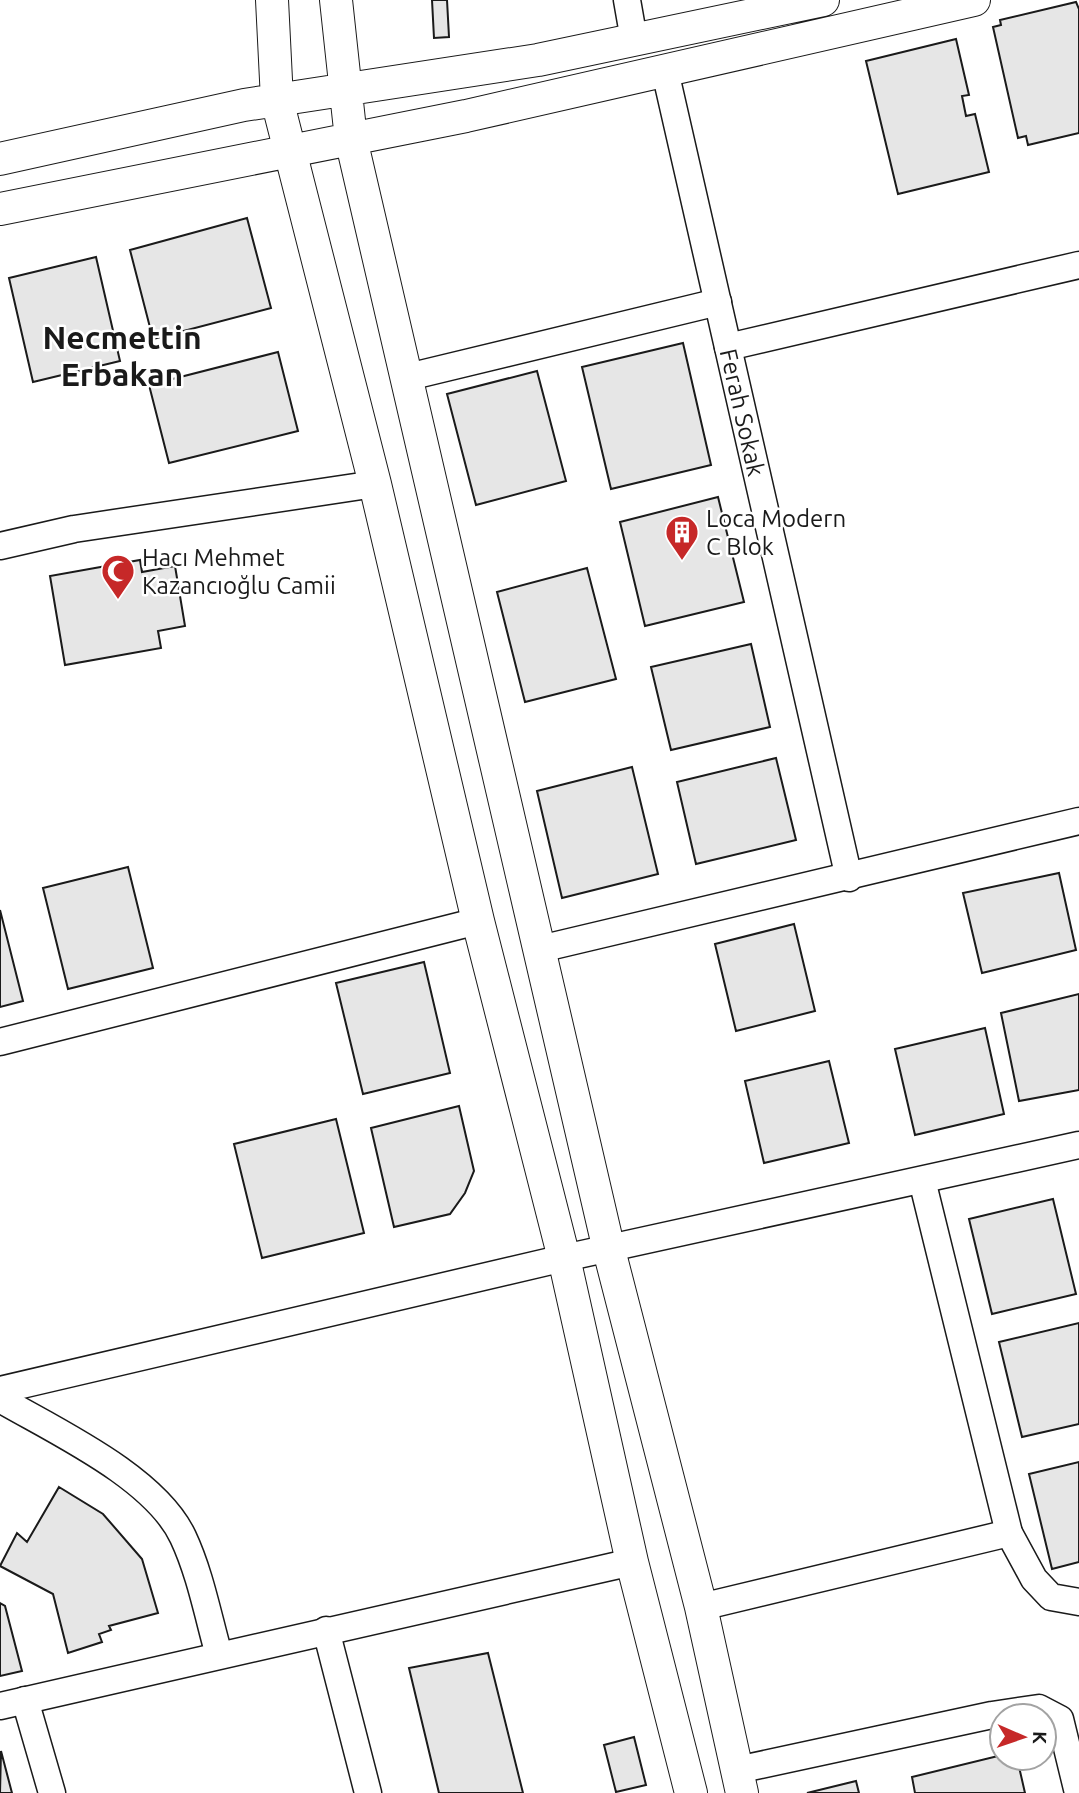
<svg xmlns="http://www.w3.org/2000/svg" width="1079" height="1793" viewBox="0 0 1079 1793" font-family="Ubuntu,sans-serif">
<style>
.building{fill:#e6e6e6;stroke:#1a1a1a;stroke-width:2}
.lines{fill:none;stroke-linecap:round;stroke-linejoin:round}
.minor-casing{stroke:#1a1a1a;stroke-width:29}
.tertiary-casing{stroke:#1a1a1a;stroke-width:34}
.minor{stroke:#fff;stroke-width:26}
.tertiary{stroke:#fff;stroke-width:32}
.labels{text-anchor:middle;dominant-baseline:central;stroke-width:5;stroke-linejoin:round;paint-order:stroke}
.street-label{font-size:24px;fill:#1a1a1a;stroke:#fff}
.poi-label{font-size:24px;fill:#1a1a1a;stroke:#fff;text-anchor:start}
.district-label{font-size:32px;font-weight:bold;fill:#1a1a1a;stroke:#fff}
</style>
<rect width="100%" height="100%" fill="#fff"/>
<path class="building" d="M432,0H447L449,37L434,38Z
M1076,2L1079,9V133L1028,145L1026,136L1018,138L993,27L1001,25L1000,20Z
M956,39L969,95L962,96L966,116L975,114L989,172L898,194L866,61Z
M247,218L271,308L153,339L130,250Z
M96,257L120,361L33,382L9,278Z
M683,343L711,465L611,489L582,367Z
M278,352L298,431L169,463L149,385Z
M537,371L566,481L476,505L447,394Z
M718,497L744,602L645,626L620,522Z
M140,560L142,572L175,566L185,626L158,631L161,648L65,665L50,576Z
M587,568L616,679L525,702L497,592Z
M751,644L770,727L671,750L651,667Z
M776,758L796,840L696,864L677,782Z
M632,767L658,874L562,898L537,791Z
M128,867L153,968L68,989L43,888Z
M1059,873L1076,950L982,973L963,893Z
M0,910L23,1001L0,1007Z
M794,924L815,1011L736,1031L715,944Z
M424,962L450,1073L363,1094L336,983Z
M1079,994V1090L1019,1101L1001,1013Z
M985,1028L1004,1114L915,1135L895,1049Z
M829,1061L849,1143L764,1163L745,1081Z
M459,1106L474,1171L465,1193L450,1214L394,1227L371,1128Z
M336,1119L364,1233L262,1258L234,1144Z
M1053,1199L1076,1294L992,1314L969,1219Z
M1079,1323V1424L1022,1437L999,1342Z
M1079,1462V1562L1052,1569L1029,1474Z
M59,1487L103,1514L142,1559L158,1613L109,1626L111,1630L99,1634L102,1642L68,1653L53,1594L0,1566L17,1533L27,1542Z
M0,1603L5,1606L22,1671L0,1676Z
M488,1653L523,1793H439L409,1668Z
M634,1737L646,1785L616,1792L604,1745Z
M1,1751L12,1793H0Z
M1002,1755V1758H1017L1025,1793H915L912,1777Z
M856,1781L859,1793H807Z"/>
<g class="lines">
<defs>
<g id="minor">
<path d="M627,0L634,40"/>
<path id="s1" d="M665,71L849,878"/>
<path d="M728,347L1079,265"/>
<path d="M408,377L718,302"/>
<path d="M0,546L74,529L375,484"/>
<path d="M540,949L1079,821"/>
<path d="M0,1042L478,921"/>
<path d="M922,1180L1009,1533L1034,1579L1051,1597L1079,1602"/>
<path d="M0,1390L564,1258L1079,1145"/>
<path d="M0,1399C55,1431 155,1477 183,1537C200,1573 208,1616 219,1655"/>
<path d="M701,1607L1009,1533"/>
<path d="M326,1630L368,1793"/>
<path d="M25,1700L52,1793"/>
<path d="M0,1706L632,1562"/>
<path d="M737,1770L992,1715L1039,1708L1060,1719L1078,1793"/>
</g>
<path id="tertiary" d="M272,0L277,100L375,484L478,921L564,1258L632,1562L691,1793
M336,0L351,139L609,1250L701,1607L742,1793
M0,159L244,105L538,60L823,0
M0,209L466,116L974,0"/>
</defs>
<use href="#minor" class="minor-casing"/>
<use href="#tertiary" class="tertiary-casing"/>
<use href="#minor" class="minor"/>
<use href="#tertiary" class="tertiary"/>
</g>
<defs>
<symbol id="building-pin" viewBox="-11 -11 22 30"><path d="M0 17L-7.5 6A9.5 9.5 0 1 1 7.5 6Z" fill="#c62828" stroke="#fff"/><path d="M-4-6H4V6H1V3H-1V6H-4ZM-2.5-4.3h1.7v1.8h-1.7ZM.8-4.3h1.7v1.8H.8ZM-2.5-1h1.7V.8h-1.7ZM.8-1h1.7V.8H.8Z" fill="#fff"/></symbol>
<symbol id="mosque-pin" viewBox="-11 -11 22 30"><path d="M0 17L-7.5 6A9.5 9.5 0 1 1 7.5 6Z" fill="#c62828" stroke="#fff"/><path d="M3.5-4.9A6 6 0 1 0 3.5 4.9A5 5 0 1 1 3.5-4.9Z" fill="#fff"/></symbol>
</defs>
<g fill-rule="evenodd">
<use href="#building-pin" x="663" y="513" width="38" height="52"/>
<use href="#mosque-pin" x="99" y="552" width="38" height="52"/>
</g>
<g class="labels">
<g class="street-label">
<text stroke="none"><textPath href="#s1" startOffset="350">Ferah Sokak</textPath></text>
</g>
<g class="poi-label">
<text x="706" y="518">Loca Modern<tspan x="706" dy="28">C Blok</tspan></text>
<text x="142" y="557">Hacı Mehmet<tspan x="142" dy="28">Kazancıoğlu Camii</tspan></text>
</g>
<g class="district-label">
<text x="122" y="337">Necmettin<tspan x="122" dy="37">Erbakan</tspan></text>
</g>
</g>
<g transform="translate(1023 1737) rotate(92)"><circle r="33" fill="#ffffff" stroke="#a3a3a3" stroke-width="2"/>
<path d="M0-5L12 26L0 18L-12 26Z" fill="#c62828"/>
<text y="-10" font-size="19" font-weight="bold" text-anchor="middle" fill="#1a1a1a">K</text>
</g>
</svg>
